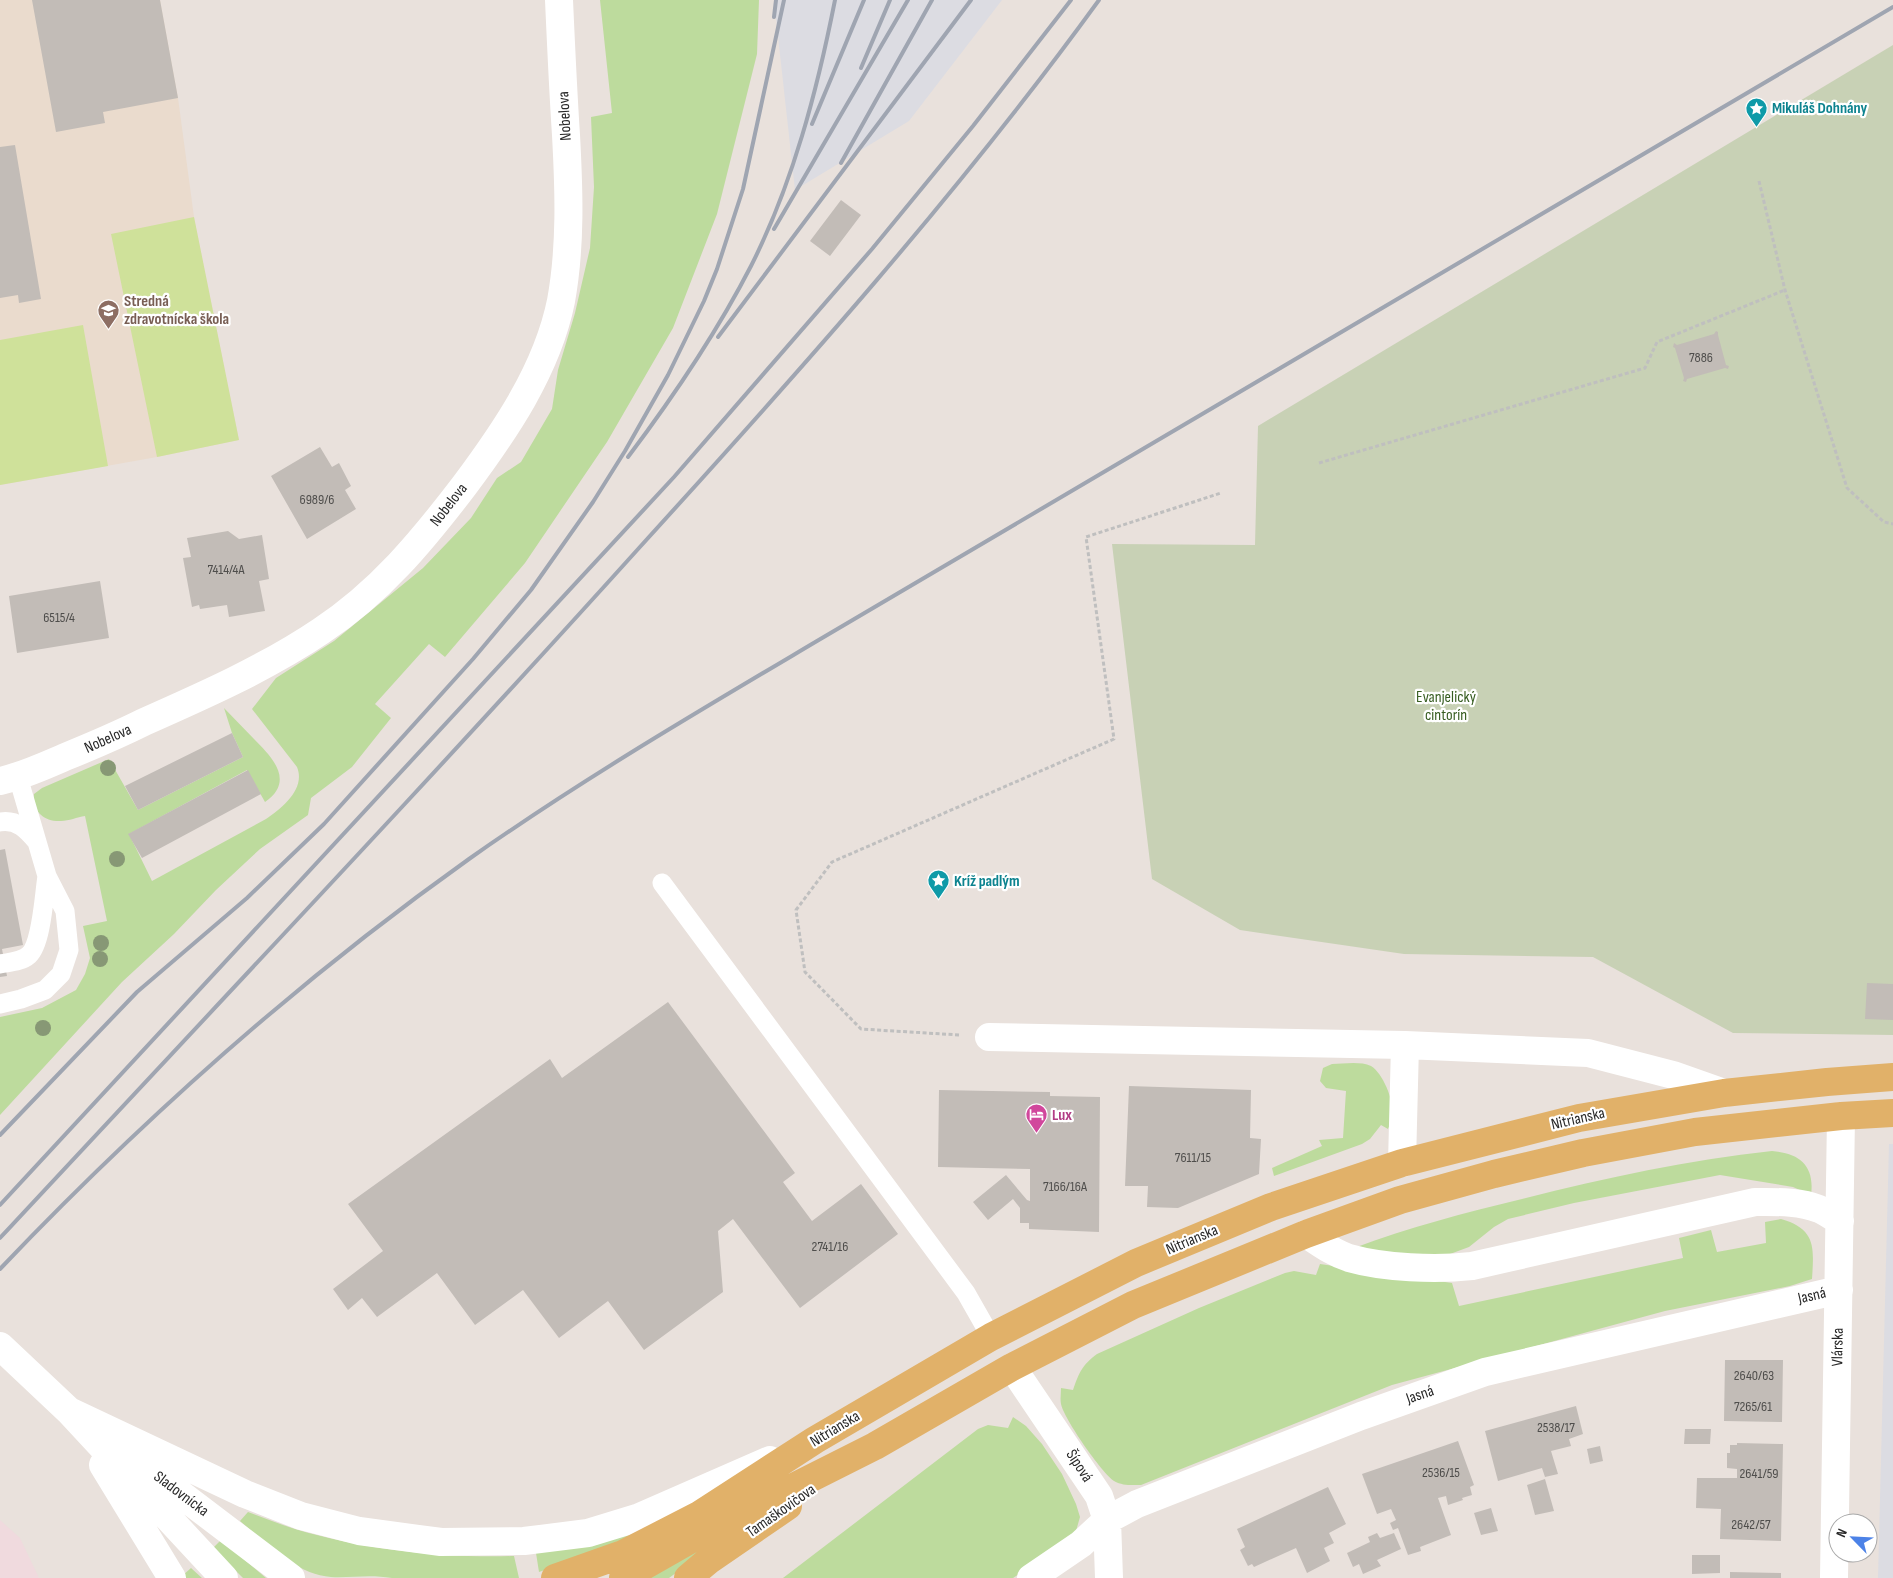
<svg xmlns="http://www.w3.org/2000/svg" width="1893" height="1578" viewBox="0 0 1893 1578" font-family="'Sofia Sans Condensed',sans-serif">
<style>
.industrial{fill:#dcdce2}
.education{fill:#eadbcd}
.medical{fill:#f0dade}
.green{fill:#bddb9d}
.cemetery{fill:#c8d1b5}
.pitch{fill:#cfe19a}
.building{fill:#c2bcb7}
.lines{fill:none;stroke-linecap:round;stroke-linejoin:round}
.path{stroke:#bfbfbf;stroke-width:3;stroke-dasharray:4 2.5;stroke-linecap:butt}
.service{stroke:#fff;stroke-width:19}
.minor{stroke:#fff;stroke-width:28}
.tertiary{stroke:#fff;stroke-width:28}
.primary{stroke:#e1b169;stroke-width:28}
.rail{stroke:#9fa5b1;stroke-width:4}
.tree{fill:#879875}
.labels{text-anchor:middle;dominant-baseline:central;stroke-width:4.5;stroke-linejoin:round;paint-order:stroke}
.number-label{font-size:14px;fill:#4f4e4c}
.culture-label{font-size:16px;font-weight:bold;fill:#0d838f;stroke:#fff;text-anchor:start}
.street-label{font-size:16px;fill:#292929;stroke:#fff}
.education-label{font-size:16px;font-weight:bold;fill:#785e54;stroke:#fff;text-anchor:start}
.park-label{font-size:16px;fill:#375d21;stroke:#fff}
.hotel-label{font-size:16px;font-weight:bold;fill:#b23c85;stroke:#fff;text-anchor:start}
</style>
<rect width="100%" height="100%" fill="#e9e1dc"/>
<path class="industrial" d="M774,0H1002L909,121L795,190Z
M1889,1144H1893V1578H1878Z"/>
<path class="education" d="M0,0H160L178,98L194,217L239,440L157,457L0,485Z"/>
<path class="medical" d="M0,1520L20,1538L39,1578H0Z"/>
<path class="green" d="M600,0H759L757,54L717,214L673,328L607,442L525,563L445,657L429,644L375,704L391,718L352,767L311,798L308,815L260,849L216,890L174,934L122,982L0,1115V1017L42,1008L76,990L85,974L90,958L83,926L107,921L85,816C77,817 69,821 61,821C44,822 32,811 34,794L42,788L109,759L138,810L243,757L232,733L224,708C234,718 244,729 254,739C273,758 295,781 265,802L247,770L129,834L152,881L266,819C282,808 306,789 297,767L252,709L276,678L334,641L423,568L471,518L497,478L521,462L552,409L558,370L575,313L590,248L594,187L591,117L612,113Z
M1332,1064C1343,1064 1360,1061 1371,1066C1384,1074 1395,1104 1393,1118C1392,1122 1389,1126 1388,1129L1381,1125L1370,1139L1362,1144L1274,1176L1272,1168L1322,1146L1319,1140L1343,1138L1346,1091L1326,1088L1320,1081L1323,1068Z
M1772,1151C1800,1153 1815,1166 1811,1195L1793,1187L1720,1175L1574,1203L1508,1219L1494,1227L1469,1247L1450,1254L1410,1256L1354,1248C1409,1227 1465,1213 1522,1199C1605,1178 1688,1160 1772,1151Z
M1781,1219C1816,1229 1814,1247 1812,1279L1790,1286L1665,1311L1392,1385L1141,1485C1131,1485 1123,1486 1114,1481C1102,1473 1064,1419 1061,1404C1060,1399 1061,1393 1061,1388L1073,1390C1079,1373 1082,1365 1097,1354L1199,1308L1285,1273L1294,1271L1316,1275L1320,1264L1452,1283L1459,1306L1683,1258L1679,1238L1711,1230L1717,1252L1766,1243L1765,1222Z
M1013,1417L1026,1426L1042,1444L1062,1474L1076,1504L1080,1517L1076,1531L1067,1543L1013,1578H783L978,1429L988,1425L1008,1428Z
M248,1512C264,1518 279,1524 295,1529C365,1550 442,1558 514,1556L519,1578H392C369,1574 352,1578 331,1577C295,1574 266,1543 240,1521Z
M627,1535L629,1536L600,1551L539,1572L536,1553Z
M221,1540L266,1578H243L213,1548Z
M711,1541L714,1545L669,1578H649Z
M191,1568L202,1578H183L182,1576Z"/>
<path class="cemetery" d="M1893,45V1035L1733,1033L1593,957L1404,954L1240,930L1152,879L1112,544L1255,545L1258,426Z"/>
<path class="pitch" d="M194,217L239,440L157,457L111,234Z
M83,325L108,466L0,485V340Z"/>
<path class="building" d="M32,0H160L178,98L103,112L105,123L56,132Z
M15,145L41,299L19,303L18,295L0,298V147Z
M841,200L861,215L830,256L810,241Z
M1716,331L1718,332V335L1726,365L1729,366L1728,369L1725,368L1687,379L1686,382L1683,381L1684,378L1675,348L1673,347L1674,343L1677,345L1714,334Z
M320,447L332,467L339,463L351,486L345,490L356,509L307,539L271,476Z
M228,531L239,539L262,535L269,579L259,581L265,611L229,617L227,605L200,609L199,605L192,607L183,558L191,557L187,538Z
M100,581L109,638L17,653L9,596Z
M232,733L243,757L138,810L125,786Z
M248,770L261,794L142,858L128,834Z
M5,849L23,945L2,949L7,976L0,977V850Z
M1867,983L1893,984V1020L1865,1019Z
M668,1002L795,1173L783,1182L812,1221L861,1184L898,1234L800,1308L733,1219L718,1231L723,1292L644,1350L608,1301L559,1338L523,1290L475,1325L437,1273L377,1317L362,1298L348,1310L333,1289L383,1251L348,1204L550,1059L562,1078Z
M1129,1086L1251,1090L1250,1138L1261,1139L1259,1174L1178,1208L1147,1207L1148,1186H1125Z
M939,1090L1050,1092V1096L1100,1097L1099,1232L1029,1229V1223H1020V1208L1013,1199L988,1220L973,1202L1006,1175L1027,1200L1030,1201V1169L938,1167Z
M1725,1360H1783L1782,1422L1724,1421Z
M1576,1406L1583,1434L1569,1439L1571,1446L1551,1451L1558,1474L1545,1477L1542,1468L1498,1481L1485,1431Z
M1685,1429H1711L1710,1444H1684Z
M1458,1441L1474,1485L1470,1487L1472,1495L1462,1498L1463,1500L1448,1505L1446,1496L1438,1498L1451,1535L1420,1547L1421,1551L1408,1555L1398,1528L1393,1530L1390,1523L1396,1520L1391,1509L1377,1514L1362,1474Z
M1737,1443L1783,1444L1781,1541L1720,1539L1721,1509L1696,1508L1697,1478H1737V1469L1727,1468V1453H1730V1445H1737Z
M1600,1446L1603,1461L1590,1464L1587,1449Z
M1545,1479L1554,1511L1535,1515L1527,1485Z
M1328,1487L1346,1524L1329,1533L1334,1543L1324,1548L1330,1561L1307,1573L1296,1548L1254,1567L1252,1564L1248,1566L1240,1550L1245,1547L1237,1529Z
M1491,1508L1498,1531L1481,1535L1474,1513Z
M1377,1533L1380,1538L1394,1533L1401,1549L1377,1560L1381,1566L1363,1574L1359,1564L1353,1567L1347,1553L1370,1542L1368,1537Z
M1692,1555H1720V1573L1692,1574Z
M1730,1572L1781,1573V1578H1730Z"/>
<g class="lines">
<path class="path" d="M1759,181L1785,290L1847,488L1884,522L1893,524
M1319,463L1645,368L1657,342L1785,290
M959,1035L861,1029L805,972L796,910L832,862L1114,739L1086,537L1221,493"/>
<path class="service" d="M0,822C17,819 27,830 37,842
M662,883L966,1293L991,1337
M0,964C10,962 21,962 29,955C42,943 44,894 47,876
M0,1004L21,999L45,990L61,974L69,950L65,911L47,876L18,777"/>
<path class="minor" d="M0,781C23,776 44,766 65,757C92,746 118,735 144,722C205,695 266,668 321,631C380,592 422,541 464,486C505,431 547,370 561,301C571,246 569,190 566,135C563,90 561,45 559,0
M989,1037L1405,1045L1588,1053L1673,1075L1724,1093
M1402,1163L1405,1045
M1306,1234C1320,1243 1333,1253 1349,1258C1384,1268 1436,1270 1472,1266L1755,1202C1776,1202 1799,1201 1819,1209C1826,1212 1833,1217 1840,1221
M1012,1367L1099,1496L1107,1520L1109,1578
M1031,1578L1081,1544L1107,1520L1137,1504L1361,1416L1485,1372L1839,1290
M1834,1578L1841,1116"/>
<path class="tertiary" d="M0,1346L69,1411L224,1578
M69,1411L245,1494L301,1516L359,1531L441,1542L524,1541L588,1533L637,1518L770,1460
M125,1452L291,1578
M103,1465L172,1578"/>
<path class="primary" d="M555,1578L623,1554L699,1515L815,1440L991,1337L1136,1263L1271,1207L1402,1163L1579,1118L1724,1093L1827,1082L1893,1077
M623,1578L700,1534L875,1446L1012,1367L1133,1305L1306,1234L1400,1200L1494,1174L1583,1153L1695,1132L1841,1116L1893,1113
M688,1578L708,1561L788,1506"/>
<path class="rail" d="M774,17L776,0
M861,68L890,0
M812,124L864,0
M841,163L932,0
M774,229L908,0
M718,337L971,0
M628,457C674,396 716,334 751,266C793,183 817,91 835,0
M0,1135L137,992L247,898L324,824L473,659L531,590L593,502L625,451L668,375L704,301L717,269L743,189L784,0
M0,1205L674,477L872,249L973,126L1071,0
M0,1238C214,1008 429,781 639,548C799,372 959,193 1099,0
M0,1269C144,1118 299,980 469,859C581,780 699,711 817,641L1893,7"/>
</g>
<g class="tree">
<circle cx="108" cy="768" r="8"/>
<circle cx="117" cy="859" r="8"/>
<circle cx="101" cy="943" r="8"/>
<circle cx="100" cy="959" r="8"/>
<circle cx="43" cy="1028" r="8"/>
</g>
<defs>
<symbol id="sight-pin" viewBox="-11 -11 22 30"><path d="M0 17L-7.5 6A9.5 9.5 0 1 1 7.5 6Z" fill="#0f9aa8" stroke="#fff"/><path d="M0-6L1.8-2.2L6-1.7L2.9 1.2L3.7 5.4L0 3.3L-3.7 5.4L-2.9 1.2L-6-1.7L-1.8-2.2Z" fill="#fff"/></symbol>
<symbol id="school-pin" viewBox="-11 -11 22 30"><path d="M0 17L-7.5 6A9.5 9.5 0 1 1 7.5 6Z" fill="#8d6e63" stroke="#fff"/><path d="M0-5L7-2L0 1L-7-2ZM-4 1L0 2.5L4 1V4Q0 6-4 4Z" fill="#fff"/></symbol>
<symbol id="hotel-pin" viewBox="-11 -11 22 30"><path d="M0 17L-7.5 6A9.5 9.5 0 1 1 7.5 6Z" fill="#d1479c" stroke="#fff"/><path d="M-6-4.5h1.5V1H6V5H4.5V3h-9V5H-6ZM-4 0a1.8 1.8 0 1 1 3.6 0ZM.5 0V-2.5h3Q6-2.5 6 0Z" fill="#fff"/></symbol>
</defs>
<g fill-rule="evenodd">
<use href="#sight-pin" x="1744" y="96" width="25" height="34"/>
<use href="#school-pin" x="96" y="298" width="25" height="34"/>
<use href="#sight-pin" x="926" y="868" width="25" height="34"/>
<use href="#hotel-pin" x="1024" y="1102" width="25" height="34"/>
</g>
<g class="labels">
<g class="number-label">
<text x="1701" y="357">7886</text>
<text x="317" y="499">6989/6</text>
<text x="226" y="569">7414/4A</text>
<text x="59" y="617">6515/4</text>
<text x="1193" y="1157">7611/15</text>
<text x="1065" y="1186">7166/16A</text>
<text x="830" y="1246">2741/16</text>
<text x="1754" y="1375">2640/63</text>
<text x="1753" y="1406">7265/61</text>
<text x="1556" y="1427">2538/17</text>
<text x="1441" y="1472">2536/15</text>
<text x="1759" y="1473">2641/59</text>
<text x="1751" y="1524">2642/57</text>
</g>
<g class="culture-label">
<text x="1772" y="108">Mikuláš Dohnány</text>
<text x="954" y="881">Kríž padlým</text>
</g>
<g class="street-label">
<text transform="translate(565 116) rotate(-93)">Nobelova</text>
<text transform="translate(449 505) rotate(-52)">Nobelova</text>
<text transform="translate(108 739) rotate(-24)">Nobelova</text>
<text transform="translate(1578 1119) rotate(-13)">Nitrianska</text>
<text transform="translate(1192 1240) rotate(-23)">Nitrianska</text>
<text transform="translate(1812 1296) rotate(-13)">Jasná</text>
<text transform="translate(1838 1347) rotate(-89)">Vlárska</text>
<text transform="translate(1420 1395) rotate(-19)">Jasná</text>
<text transform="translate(835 1429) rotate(-31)">Nitrianska</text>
<text transform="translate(1079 1466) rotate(57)">Šípová</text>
<text transform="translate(181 1494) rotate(37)">Sladovnícka</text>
<text transform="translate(781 1511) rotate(-35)">Tamaškovičova</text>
</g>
<g class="education-label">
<text x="124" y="301">Stredná<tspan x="124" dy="18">zdravotnícka škola</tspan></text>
</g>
<g class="park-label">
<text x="1446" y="697">Evanjelický<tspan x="1446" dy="18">cintorín</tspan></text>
</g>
<g class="hotel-label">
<text x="1052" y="1115">Lux</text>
</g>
</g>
<g transform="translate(1853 1538) rotate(294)"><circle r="24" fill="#ffffff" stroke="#a9a9a9"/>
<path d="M0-4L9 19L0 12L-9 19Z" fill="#4c82e7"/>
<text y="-8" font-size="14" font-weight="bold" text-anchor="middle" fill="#292929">N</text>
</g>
</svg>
